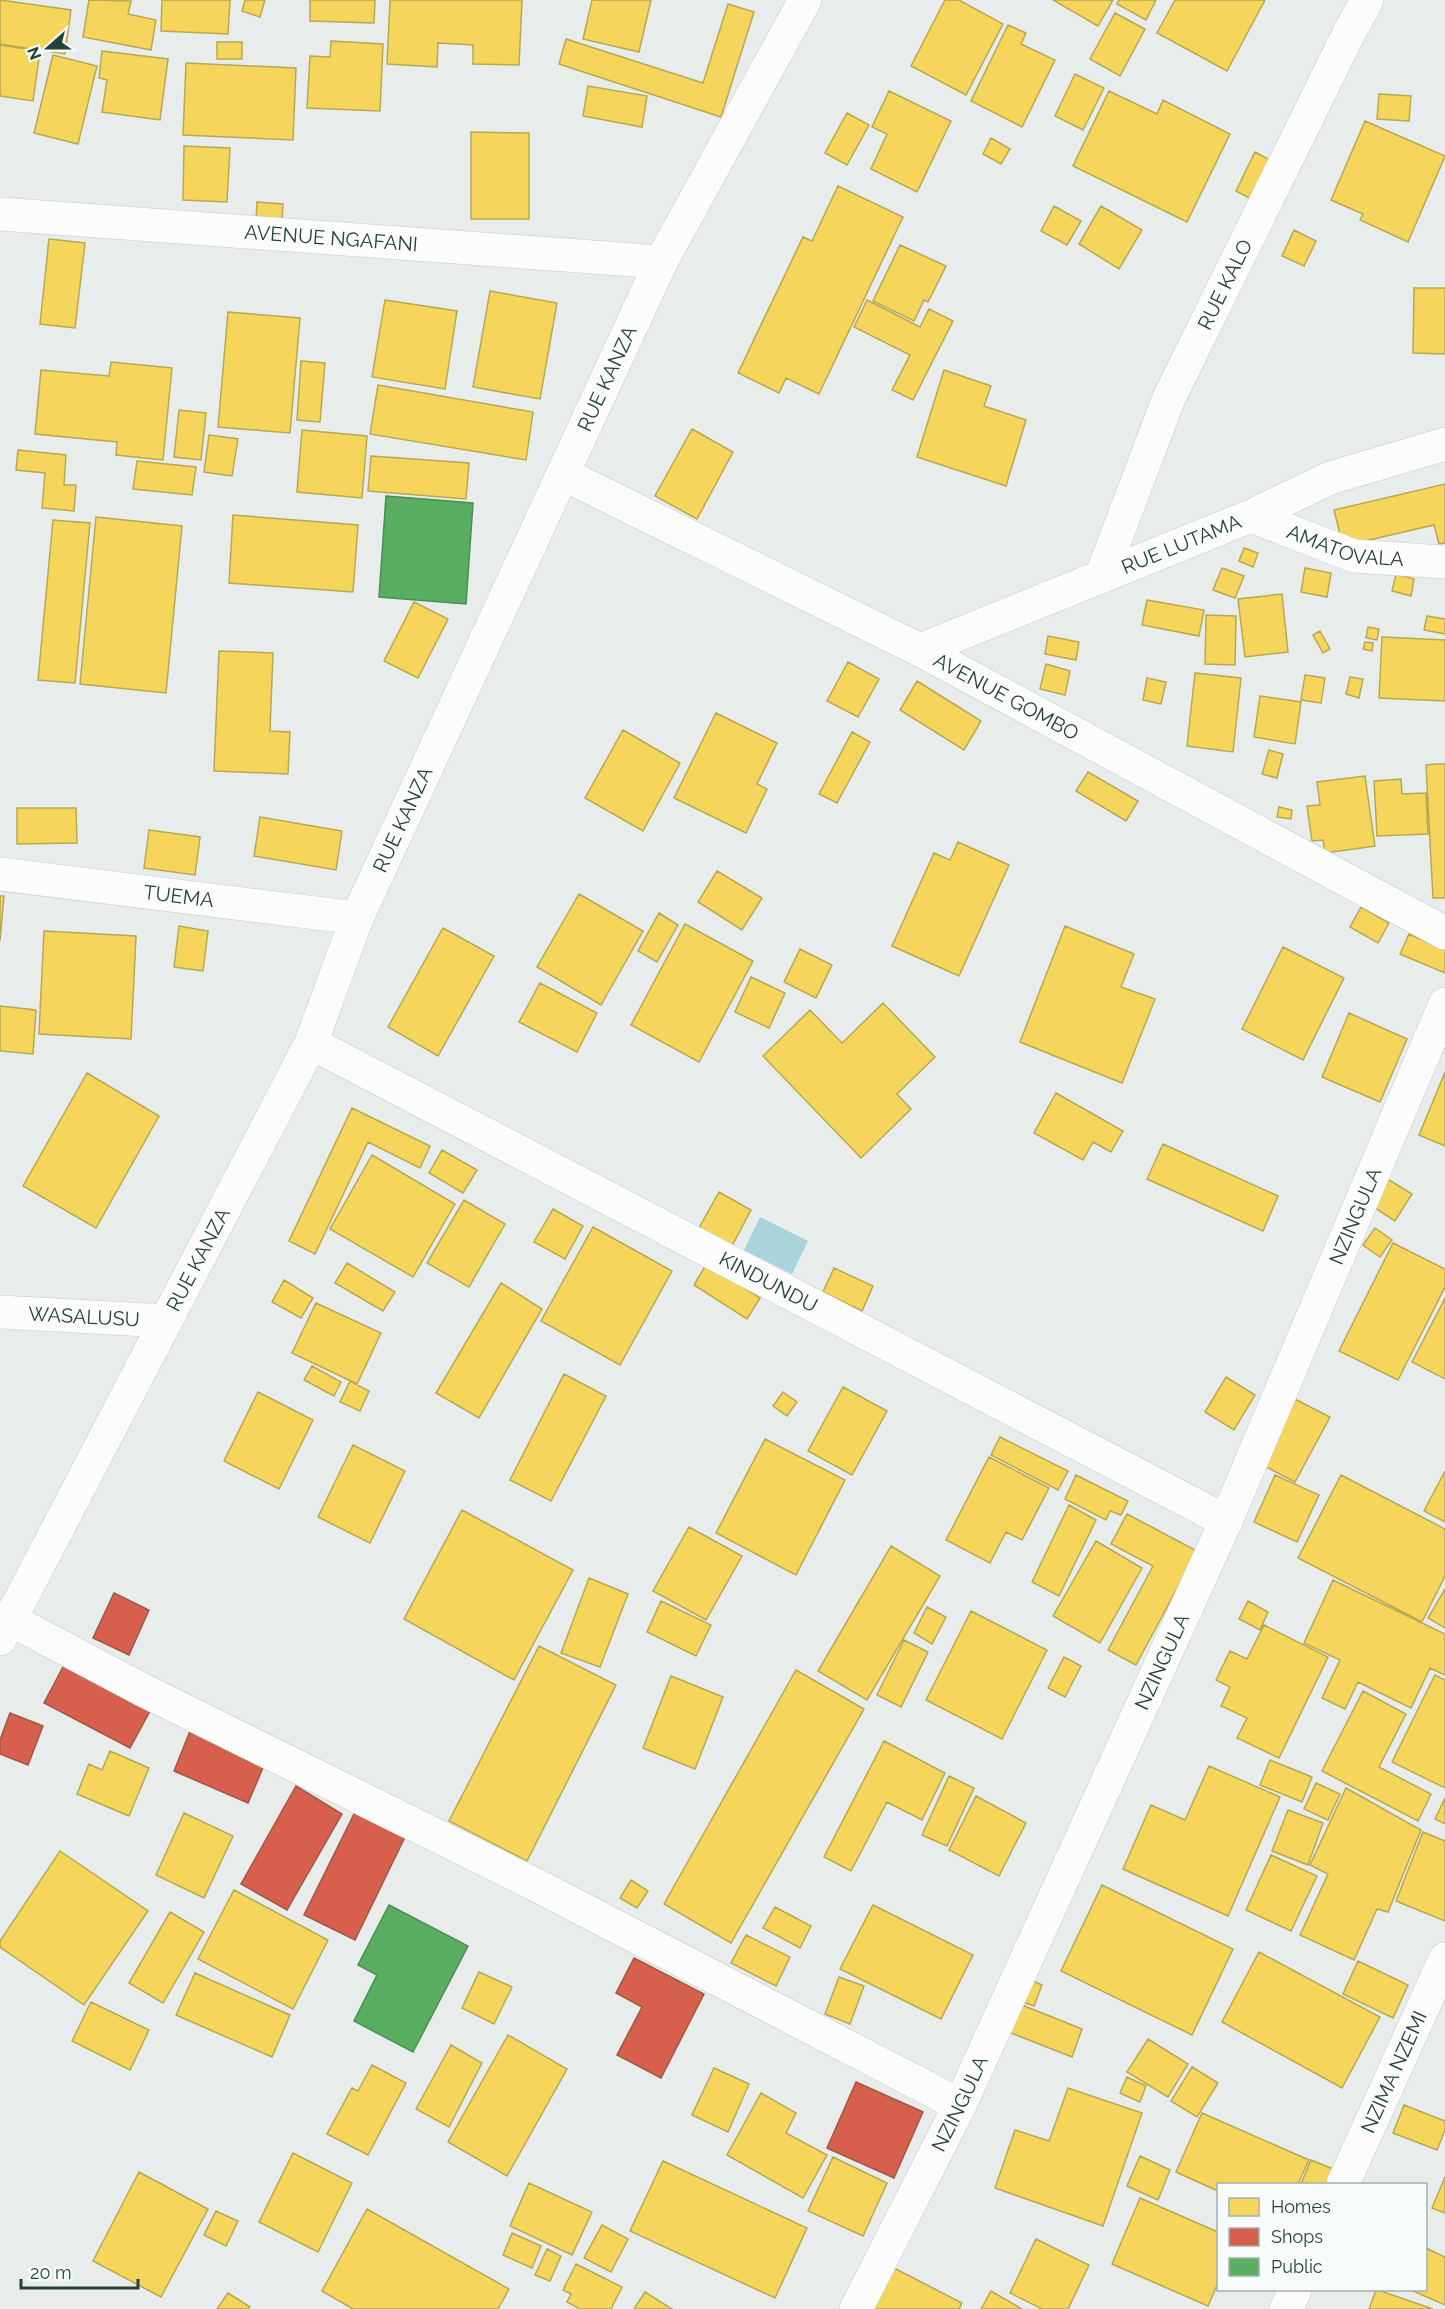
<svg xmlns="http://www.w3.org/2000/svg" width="1445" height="2309" viewBox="0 0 1445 2309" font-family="Raleway,sans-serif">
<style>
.water{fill:#a9d4db}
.homes{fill:#f6d55c;stroke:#b7a952;stroke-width:1.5}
.shops{fill:#d6604d;stroke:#a15747;stroke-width:1.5}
.public{fill:#5aae61;stroke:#4a8e55;stroke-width:1.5}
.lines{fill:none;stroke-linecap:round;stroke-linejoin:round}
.minor-casing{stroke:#c5cac8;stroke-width:34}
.minor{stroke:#fcfcfc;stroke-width:33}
.labels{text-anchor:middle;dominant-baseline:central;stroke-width:6;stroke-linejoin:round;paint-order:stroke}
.street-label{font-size:20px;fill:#24423a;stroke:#f7fbf9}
</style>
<rect width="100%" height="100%" fill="#e8edeb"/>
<path class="water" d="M760,1217L808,1241L792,1274L744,1250Z"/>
<path class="homes" d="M0,0L71,10L65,54L0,44Z
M89,0L131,1L128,14L156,20L151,50L83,37Z
M162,0H230L228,34L161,31Z
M245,0H265L260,17L242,11Z
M310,0H375L374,23L310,21Z
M390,0H522L519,65L473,64V45L438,43L437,67L387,64Z
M592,0H651L639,52L583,39Z
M945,0H959L1003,24L966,95L911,66Z
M1053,0H1113L1098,26Z
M1119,0H1156L1146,20L1117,4Z
M1175,0H1265L1227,71L1157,33Z
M728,4L754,12L721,117L559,64L566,39L703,83Z
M1115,13L1145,29L1120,76L1090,59Z
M1008,25L1026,33L1021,44L1055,60L1022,127L971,101Z
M331,41L383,44L380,111L307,108L310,56L330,57Z
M217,42H242V59H217Z
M0,45L40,51L33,101L0,96Z
M102,51L168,59L160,120L102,112L107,80L99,78Z
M53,55L97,66L78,144L34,133Z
M186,63L296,68L293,140L183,135Z
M1075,74L1104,88L1083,130L1055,116Z
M588,86L647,96L642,127L583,116Z
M889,91L951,121L917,192L871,169L887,134L872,127Z
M1109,91L1157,114L1163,100L1230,134L1187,222L1073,166Z
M1379,94L1411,96L1409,121L1377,119Z
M847,113L869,125L847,165L825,153Z
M1365,121L1445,156L1408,242L1360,220L1363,214L1331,200Z
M471,132L529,133V219H471Z
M991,138L1010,149L1001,164L983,154Z
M184,146L230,148L227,202L183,200Z
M1255,152L1272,161L1253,200L1236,191Z
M838,186L903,217L819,394L786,378L779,393L738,373L803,237L812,241Z
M257,202L283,204L282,222L256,221Z
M1054,206L1081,221L1067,245L1041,231Z
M1101,206L1142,230L1119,269L1079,244Z
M1294,230L1316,241L1304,266L1282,256Z
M49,239L85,243L75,328L40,324Z
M900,245L946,266L928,302L924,300L914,321L873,301Z
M1414,288H1445V354L1413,353Z
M490,291L557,303L540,399L473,387Z
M385,300L457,311L445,389L372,377Z
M867,300L920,327L929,309L953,321L913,400L892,390L910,355L854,327Z
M228,312L300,318L290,433L218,427Z
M301,361L325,363L320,422L297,420Z
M111,362L172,368L163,460L116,455L117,442L35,434L41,370L109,376Z
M944,370L991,386L984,406L1026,420L1006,486L917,457Z
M378,385L533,412L526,460L370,434Z
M179,410L206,413L201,460L174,457Z
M692,429L733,452L697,519L655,496Z
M302,430L367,436L362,498L297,492Z
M209,435L238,439L232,476L204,472Z
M18,450L66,455L64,485H76L74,511L42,508L45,473L16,470Z
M371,456L469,463L466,499L368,491Z
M137,461L196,467L192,495L133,489Z
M1445,484V543L1439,544L1434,525L1343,546L1334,510Z
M233,515L358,525L353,592L229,583Z
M96,517L182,526L166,693L80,684Z
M53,520L90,523L75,683L38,680Z
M1244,548L1258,553L1253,567L1239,561Z
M1222,568L1244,576L1235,598L1213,590Z
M1305,568L1331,573L1327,597L1301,592Z
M1396,574L1414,579L1411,596L1392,591Z
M1282,594L1288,652L1245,657L1238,599Z
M1147,600L1204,610L1199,636L1142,625Z
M414,602L448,619L418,678L384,661Z
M1206,615L1236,616L1235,665L1205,664Z
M1427,616L1445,619V634L1424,630Z
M1368,627L1379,629L1377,640L1366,638Z
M1320,631L1330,649L1323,653L1313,635Z
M1048,636L1079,642L1076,660L1045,654Z
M1382,637L1445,640V701L1379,698Z
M1365,642L1373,643L1372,651L1363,649Z
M219,651L273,653L270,731L290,732L288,774L214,771Z
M848,662L879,679L858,717L827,701Z
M1046,664L1070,671L1065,695L1040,689Z
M1195,673L1241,678L1233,752L1187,746Z
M1305,675L1325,678L1321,703L1301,700Z
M1350,677L1363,679L1359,698L1346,694Z
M1147,678L1166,682L1161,704L1143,700Z
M917,681L981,721L964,750L900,710Z
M1260,696L1301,702L1295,744L1254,737Z
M716,713L777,743L757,784L767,789L746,833L674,798Z
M623,730L680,763L643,831L585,798Z
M852,732L870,742L837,803L819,794Z
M1269,750L1283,754L1277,778L1262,774Z
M1436,764H1445V898H1433L1426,765Z
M1088,772L1138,801L1126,821L1076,791Z
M1365,776L1375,846L1325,853L1323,840L1312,841L1307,806L1320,805L1317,782Z
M1401,779L1402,794L1426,793L1428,834L1377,836L1374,781Z
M1279,807L1292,810L1291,819L1277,817Z
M17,808H76L77,843L17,844Z
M260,817L342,831L336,870L254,856Z
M149,830L200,837L195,875L144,868Z
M958,842L1009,865L959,976L892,946L934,853L950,860Z
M717,871L762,898L742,930L698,902Z
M579,894L643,931L601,1005L537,967Z
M0,896H4L0,941Z
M1361,907L1389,923L1378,943L1350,927Z
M659,913L678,925L657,962L638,951Z
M685,924L753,961L699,1062L631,1025Z
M179,926L208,931L203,971L174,967Z
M1065,926L1134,954L1121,987L1155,999L1122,1083L1020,1042Z
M443,928L494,956L438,1056L388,1027Z
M44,931L136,936L131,1039L39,1034Z
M1409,934L1445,950V973L1400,954Z
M1283,947L1344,978L1303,1060L1242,1029Z
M800,949L832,965L816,998L784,982Z
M751,977L785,993L769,1028L735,1012Z
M540,983L597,1013L577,1052L519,1022Z
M883,1003L935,1057L897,1094L911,1109L861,1158L763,1056L810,1010L842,1043Z
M0,1006L36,1010L33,1054L0,1051Z
M1349,1013L1407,1039L1380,1102L1322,1077Z
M1445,1072V1146L1419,1135Z
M87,1073L159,1116L96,1228L23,1186Z
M1056,1093L1123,1131L1111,1152L1093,1142L1083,1160L1034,1133Z
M352,1108L430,1146L420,1168L368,1142L315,1254L289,1241Z
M1163,1144L1278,1196L1263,1231L1147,1179Z
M442,1150L477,1170L463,1193L429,1173Z
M372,1155L455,1204L413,1277L330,1229Z
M1386,1178L1412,1194L1395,1221L1369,1204Z
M719,1192L751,1210L732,1246L699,1228Z
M464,1200L505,1224L469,1287L427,1263Z
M553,1209L583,1226L565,1259L534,1242Z
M593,1227L672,1271L620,1365L541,1321Z
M1375,1228L1392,1240L1380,1257L1363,1245Z
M1393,1243L1445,1269V1287L1398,1380L1339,1351Z
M347,1263L395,1292L383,1311L335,1283Z
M707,1263L760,1298L747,1319L694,1285Z
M834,1268L873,1286L862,1311L823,1292Z
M284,1280L313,1298L301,1318L272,1302Z
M501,1283L542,1309L479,1418L436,1393Z
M1445,1298V1379L1412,1362Z
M316,1303L381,1333L357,1384L292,1353Z
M312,1366L341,1382L334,1396L304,1380Z
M564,1374L606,1396L551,1501L510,1480Z
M1226,1377L1255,1395L1234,1430L1205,1412Z
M350,1381L369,1391L360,1411L340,1402Z
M843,1387L887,1411L852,1475L808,1451Z
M258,1392L313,1420L279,1489L224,1461Z
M783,1392L797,1402L787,1416L773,1406Z
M1287,1395L1330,1417L1295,1482L1253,1460Z
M1000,1437L1068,1471L1058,1490L991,1455Z
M765,1439L845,1480L796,1575L716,1533Z
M353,1445L405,1471L370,1543L318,1517Z
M989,1457L1049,1488L1022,1540L1006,1532L990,1563L946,1540Z
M1445,1471V1522L1424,1511Z
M1076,1475L1128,1501L1121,1515L1110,1511L1106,1520L1065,1499Z
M1275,1475L1319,1495L1297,1542L1254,1522Z
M1341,1475L1445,1529V1576L1422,1622L1298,1558Z
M1069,1505L1096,1520L1059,1596L1032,1582Z
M462,1510L573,1570L514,1680L404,1619Z
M1127,1514L1197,1551L1136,1665L1108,1650L1153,1566L1111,1544Z
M689,1527L742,1556L706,1620L653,1591Z
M1096,1541L1142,1568L1100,1643L1053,1616Z
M891,1546L940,1576L867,1700L818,1671Z
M589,1578L628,1594L600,1667L561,1653Z
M1333,1580L1445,1634V1675L1430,1668L1411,1708L1358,1682L1345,1709L1322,1698L1340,1660L1304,1643Z
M1445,1589V1628L1428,1618Z
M661,1601L711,1625L696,1656L647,1632Z
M1248,1601L1268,1612L1260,1630L1239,1619Z
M927,1607L946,1617L932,1644L914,1633Z
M971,1611L1047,1650L1002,1739L926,1700Z
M1264,1625L1328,1657L1279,1758L1237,1738L1247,1718L1221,1706L1230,1687L1216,1680L1230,1651L1247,1659Z
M904,1640L928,1652L901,1707L877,1695Z
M539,1646L616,1685L527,1861L449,1821Z
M1064,1657L1081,1666L1065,1697L1048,1688Z
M796,1670L864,1709L731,1943L664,1904Z
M1435,1675L1445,1680V1788L1392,1762Z
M671,1676L723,1697L695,1769L643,1748Z
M1363,1691L1406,1714L1379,1767L1431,1794L1418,1821L1322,1771Z
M884,1741L945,1773L922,1820L887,1802L851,1871L824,1857Z
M110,1751L149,1768L129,1816L77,1794L89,1764L102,1770Z
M1270,1760L1312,1777L1302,1802L1260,1785Z
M1209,1766L1280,1797L1228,1916L1123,1869L1151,1805L1185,1820Z
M949,1776L974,1788L947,1846L922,1835Z
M1316,1783L1340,1794L1328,1820L1304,1809Z
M1346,1788L1421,1830L1388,1912L1377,1909L1354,1960L1300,1935L1328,1874L1310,1865Z
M976,1796L1026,1823L999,1876L949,1850Z
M1445,1798V1824L1435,1819Z
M1288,1810L1323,1823L1308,1865L1272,1851Z
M184,1813L233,1836L204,1898L156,1875Z
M1423,1832L1445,1841V1921L1396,1901Z
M60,1851L148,1911L84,2005L0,1947V1941Z
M1271,1855L1317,1876L1291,1931L1246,1910Z
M631,1880L648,1891L637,1908L620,1898Z
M1102,1885L1233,1949L1192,2035L1061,1971Z
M234,1890L328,1940L293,2009L198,1959Z
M873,1905L973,1955L941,2019L840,1969Z
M775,1907L811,1926L800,1948L763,1928Z
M170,1912L204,1932L163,2003L129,1983Z
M746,1935L790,1957L776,1986L731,1963Z
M1259,1952L1380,2017L1342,2088L1222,2022Z
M1358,1961L1408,1985L1393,2018L1343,1994Z
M479,1972L512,1987L494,2024L462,2008Z
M195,1973L290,2015L272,2057L176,2015Z
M839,1977L864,1986L850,2024L825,2014Z
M1026,1978L1042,1985L1034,2006L1018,2000Z
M1012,2001L1082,2029L1072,2057L1001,2029Z
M91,2002L149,2030L130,2070L72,2041Z
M508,2035L567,2069L507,2176L448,2142Z
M1148,2039L1188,2064L1168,2097L1127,2072Z
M451,2045L482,2063L449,2127L416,2109Z
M372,2065L406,2083L368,2155L327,2134L352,2088L358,2091Z
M1192,2067L1218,2083L1197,2117L1171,2101Z
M714,2068L749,2084L728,2132L692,2115Z
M1127,2077L1146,2086L1140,2102L1120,2093Z
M1068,2088L1142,2113L1103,2226L995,2188L1015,2130L1049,2141Z
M761,2093L796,2113L786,2133L827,2155L803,2198L727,2155Z
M1404,2105L1445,2121V2130L1437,2150L1393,2133Z
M1202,2113L1309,2160L1298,2184H1218V2191L1176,2172Z
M293,2153L352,2183L318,2252L259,2222Z
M1140,2156L1170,2170L1158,2200L1127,2186Z
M833,2157L887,2183L863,2236L808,2211Z
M1311,2160L1333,2169L1326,2184H1301Z
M663,2161L807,2228L775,2298L630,2231Z
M139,2172L208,2209L161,2297L93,2261Z
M1445,2177V2213L1432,2208Z
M529,2183L592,2212L572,2255L510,2226Z
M1140,2198L1218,2232V2283L1208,2306L1112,2264Z
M367,2209L509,2289L498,2309H353L322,2291Z
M216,2211L238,2221L226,2246L204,2235Z
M602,2225L628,2239L611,2272L584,2258Z
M512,2233L541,2246L532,2268L503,2255Z
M1036,2239L1089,2265L1068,2309H1042L1010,2293Z
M1426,2248L1445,2257V2305L1411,2290H1426Z
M547,2249L561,2256L550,2281L535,2275Z
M576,2264L622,2287L611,2309H580L567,2302L571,2294L563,2290Z
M892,2267L962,2303L959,2309H871Z
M1376,2290H1378L1433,2309H1369Z
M991,2291L1022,2309H981Z
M645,2292L672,2309H634Z
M228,2293L250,2307L248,2309H217Z"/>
<path class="shops" d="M114,1593L149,1610L129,1655L93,1638Z
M64,1665L150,1711L130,1748L44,1703Z
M10,1713L43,1726L28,1765L0,1754V1740Z
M190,1731L265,1763L248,1803L174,1771Z
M296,1786L342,1814L287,1910L241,1884Z
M355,1812L405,1837L355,1940L304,1915Z
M634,1958L704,1994L661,2078L617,2055L642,2007L616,1993Z
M856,2082L923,2112L894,2178L827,2148Z"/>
<path class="public" d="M386,496L473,503L466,604L379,597Z
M389,1905L468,1946L413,2052L354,2021L377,1975L358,1965Z"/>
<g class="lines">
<defs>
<g id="minor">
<path id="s1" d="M0,214L661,262"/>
<path id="s2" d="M563,474L920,650L1445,933"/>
<path id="s3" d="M1251,516L1354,556L1445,562"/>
<path id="s4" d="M1101,577L1169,398L1349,33L1367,0"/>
<path id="s5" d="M920,650L1251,516L1330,478L1445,444"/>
<path id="s6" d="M0,874L357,918"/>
<path id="s7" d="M311,1043L1226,1521"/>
<path id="s8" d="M0,1312L166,1321"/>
<path d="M11,1620L141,1689L540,1887L960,2105"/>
<path id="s9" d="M0,1639L311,1043L357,918L661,262L805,0"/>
<path id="s10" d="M1343,2184L1445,1959"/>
<path id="s11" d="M856,2309L960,2105L1226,1521L1445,1004"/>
<path d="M1286,2309L1295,2290"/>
</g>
</defs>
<use href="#minor" class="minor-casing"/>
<use href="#minor" class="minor"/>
</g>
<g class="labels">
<g class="street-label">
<text stroke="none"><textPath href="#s1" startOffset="332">AVENUE NGAFANI</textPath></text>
<text stroke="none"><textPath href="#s4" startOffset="318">RUE KALO</textPath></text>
<text stroke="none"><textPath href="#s9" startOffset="1400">RUE KANZA</textPath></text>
<text stroke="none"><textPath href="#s3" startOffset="100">AMATOVALA</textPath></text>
<text stroke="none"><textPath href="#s5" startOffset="282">RUE LUTAMA</textPath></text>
<text stroke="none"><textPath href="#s2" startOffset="496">AVENUE GOMBO</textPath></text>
<text stroke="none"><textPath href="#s9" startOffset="914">RUE KANZA</textPath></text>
<text stroke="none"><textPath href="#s6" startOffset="180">TUEMA</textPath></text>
<text stroke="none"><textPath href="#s11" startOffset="1202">NZINGULA</textPath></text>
<text stroke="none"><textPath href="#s9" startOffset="428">RUE KANZA</textPath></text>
<text stroke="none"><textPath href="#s7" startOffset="516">KINDUNDU</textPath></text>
<text stroke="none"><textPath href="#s8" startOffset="84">WASALUSU</textPath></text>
<text stroke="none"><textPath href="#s11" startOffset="716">NZINGULA</textPath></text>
<text stroke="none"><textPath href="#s10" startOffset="123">NZIMA NZEMI</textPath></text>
<text stroke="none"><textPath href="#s11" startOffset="230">NZINGULA</textPath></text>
</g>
</g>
<rect x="1217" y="2183" width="210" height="108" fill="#f7fbf9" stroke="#a3b1ad" stroke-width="1.5"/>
<rect x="1229" y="2198" width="30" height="18" fill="#f6d55c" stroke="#a3b1ad" stroke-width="1.5"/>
<text x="1271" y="2213" font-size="18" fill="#24423a">Homes</text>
<rect x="1229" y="2228" width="30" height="18" fill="#d6604d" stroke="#a3b1ad" stroke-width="1.5"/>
<text x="1271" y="2243" font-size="18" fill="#24423a">Shops</text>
<rect x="1229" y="2258" width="30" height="18" fill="#5aae61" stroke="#a3b1ad" stroke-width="1.5"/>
<text x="1271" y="2273" font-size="18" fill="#24423a">Public</text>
<g transform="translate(48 48) rotate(249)" stroke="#f7fbf9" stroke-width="4.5" paint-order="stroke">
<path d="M0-4.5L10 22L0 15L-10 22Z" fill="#24423a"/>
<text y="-9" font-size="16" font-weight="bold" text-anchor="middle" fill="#24423a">N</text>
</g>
<path d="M21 2279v9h117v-9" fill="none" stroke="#24423a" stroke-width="3"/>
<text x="30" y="2279" font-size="18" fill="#24423a" stroke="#f7fbf9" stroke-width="4.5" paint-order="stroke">20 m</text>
</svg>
